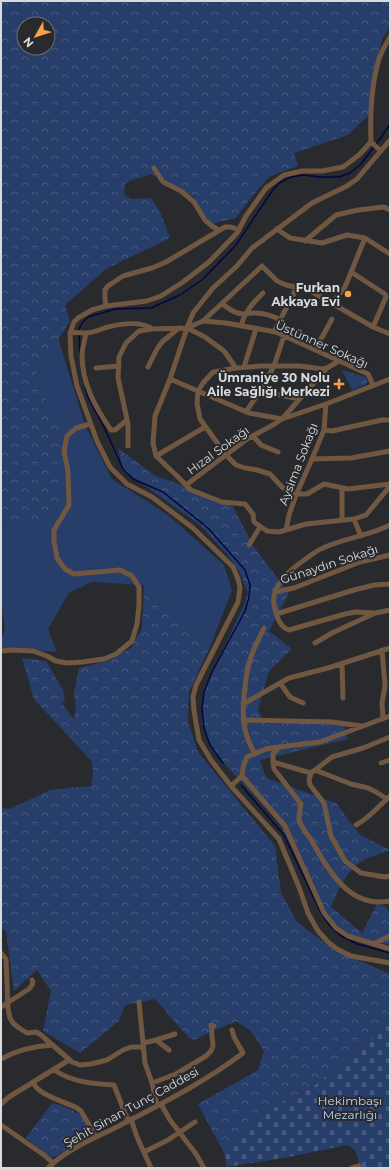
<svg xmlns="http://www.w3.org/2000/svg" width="391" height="1169" viewBox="0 0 391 1169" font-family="Montserrat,sans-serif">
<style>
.grass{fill:#273e6b}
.forest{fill:url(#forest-crowns);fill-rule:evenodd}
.cemetery{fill:url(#cemetery-stones)}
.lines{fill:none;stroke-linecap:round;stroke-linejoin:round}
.stream{stroke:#00083f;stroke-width:1.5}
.minor{stroke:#705741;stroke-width:5}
.poi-dot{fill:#f8a14a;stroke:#292a2d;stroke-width:1.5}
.labels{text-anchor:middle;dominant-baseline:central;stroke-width:4;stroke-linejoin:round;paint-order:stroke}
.poi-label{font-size:12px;font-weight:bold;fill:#d9dadc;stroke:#292a2d;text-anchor:end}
.street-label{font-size:12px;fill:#d9dadc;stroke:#292a2d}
.park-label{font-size:12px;fill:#c0d3f6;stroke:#292a2d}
</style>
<defs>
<pattern id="forest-crowns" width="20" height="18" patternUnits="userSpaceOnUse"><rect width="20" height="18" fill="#273e6b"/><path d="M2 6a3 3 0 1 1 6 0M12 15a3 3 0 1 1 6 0" fill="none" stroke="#465980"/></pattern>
<pattern id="cemetery-stones" width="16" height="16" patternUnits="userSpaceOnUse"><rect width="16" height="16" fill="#273e6b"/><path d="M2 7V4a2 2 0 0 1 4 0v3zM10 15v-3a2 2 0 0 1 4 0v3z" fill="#465980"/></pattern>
</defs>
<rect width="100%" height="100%" fill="#292a2d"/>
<path class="grass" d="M58,338L85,425L112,479L168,515L224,565L232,590L210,647L144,585L92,582L69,593L48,629L57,652L1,648V639L5,629L1,603V518L7,523L59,429L36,374Z"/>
<path class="forest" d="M1,1H390V27L382,39L369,115L348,135L294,153L298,166L270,176L253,195L236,218L210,224L193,196L152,174L130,181L125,184L124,194L131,199L151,198L160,212L170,238L106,269L65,305L70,321L36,374L59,429L63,502L45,525L7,523L1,518ZM24,24H48V48H24Z
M342,370L365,377L367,378V384L352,390Z
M118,448L154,475L231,503L254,547L289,593L269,631L292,649L269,671L258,710L265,724L343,721L348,739L260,760L266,778L336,803L359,834L390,850C381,854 368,857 360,862C345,873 338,891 331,907L362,933L377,904L386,907L390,914V945L353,937L330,920L279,823L213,751L202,723L204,690L244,605L248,593L240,573L227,554L200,525L123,470Z
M144,585L210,647L189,692L188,722L198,752L275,846L281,893L297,922L334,950L390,974V1013L384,1026L375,1038L314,1086L264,1114L238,1136L224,1153L198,1104L258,1070L264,1051L251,1031L236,1021L194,1040L189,1038L155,999L125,1005L119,1021L80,1053L43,1031L51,991L37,970L14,991L6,931L1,929V808L10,809L50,790L91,786L93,772L92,762L34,699L22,658L46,661L63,690L65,700L62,703L73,719L76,712L74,693L79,668L108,661L131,648L142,628Z
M52,1103C72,1109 89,1113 89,1138L52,1158L26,1138Z"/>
<path class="cemetery" d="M390,1013V1168H358C359,1157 358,1150 347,1145L289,1157L227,1167L226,1163L224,1153L238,1136L264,1114L314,1086L375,1038L384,1026Z"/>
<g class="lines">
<path class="stream" d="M80,354L79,329L82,323L88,317L115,309L151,308L180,295L203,279L236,245L272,191L279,183L291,177L303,175L321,177H339L350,173L361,164L380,139L390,124
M85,387L88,397L104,427L123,469L133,479L163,492L208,528L245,570L250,585L249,597L245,611L212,672L204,692L202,709L204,728L210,745L223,763
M241,785L284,835L320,911L330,926L341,936L357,944L390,953"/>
<path class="minor" d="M390,140L357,179L347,186L312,203L252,248L237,266L213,288L193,313L187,328L170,379L155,416L153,443L156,456L176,475L191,490L222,502L245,504L253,514L254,522L267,531L279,532L306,524L354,519L366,515L390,486
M371,142L359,155L343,167L322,171H302L284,175L266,188L246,216L237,233L209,262L183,282L161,296L147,301L106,306L92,310L78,318L74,322L70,333L71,356L77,386L97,441L110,467L127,484L152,497L193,528L233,567L238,579L240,588L238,602L196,685L193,697L194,711L199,740L211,760L231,786L279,839L299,887L308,913L318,931L329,943L337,949L351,956L390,963
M381,151L371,142C370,115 371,86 379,59C381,52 386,44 390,37
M154,168L163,182L181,191L194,202L205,220L212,226L219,230
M277,229L290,238L322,243L347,235L365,238L390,254
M305,241L336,215L358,210L384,207L390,210
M351,272L385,294L386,297L373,327
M332,303L345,287L365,238
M222,304C228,308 236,315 245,314C247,314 249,313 252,313C261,313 272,315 280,320
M106,306L105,299V290L108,286L123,276L152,268L166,262L225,227H231L239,230
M203,321L262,266L277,281L286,285L309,290L373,327L390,334
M241,326C245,311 253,303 263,293
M187,328L203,321L226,323L276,332L368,374L373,385
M274,332L297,287
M70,333C76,332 81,333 86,333C93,333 101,329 108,327C120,324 139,321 151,328
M86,333C85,340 82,348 82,355C82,383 95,407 111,430H115L127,420
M284,336L274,366L260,391L300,399
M315,350L332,319
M339,361L327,368L322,369L300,366H261L236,368L213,372L203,383L198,391L197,403L200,419L226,455L236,465L245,468L257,470L270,474L282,487L292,494H307L324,484L348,489L390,484
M148,367L157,349L162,342L179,328
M244,367L256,329
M96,368L119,366
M170,379L249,413L282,419L326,404L390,379
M246,412L260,391
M324,430L332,431L382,420H390
M253,436L261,445L278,452
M128,446V424L118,378L119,357L126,343L139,331L152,329L187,328L205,337L224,351L236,368
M156,456L205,427
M312,459L351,458L390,451
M186,485L247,439L273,425L282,419L327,368
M354,519L361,536
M342,520V489
M390,525C369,536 344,538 323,548C317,550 312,555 307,558C291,569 268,586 275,609C277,618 280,627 289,630L345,614L355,612L376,613L390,610
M286,530L289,515L296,495L312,459L324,430L326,404
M249,545L260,527
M275,592L294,588L360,562L390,555
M276,614L354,590L374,585L390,584
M315,643L332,633L373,614
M382,650L384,673L385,686L382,703L383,719
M1,651L12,650L33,651L47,656L56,661L67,663L82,662L104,659L116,654L132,641L137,624L139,605V587L132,576L120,570L74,574L65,569L57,558L54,541V530L69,505L68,471L64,451L67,436L76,428L90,424
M342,663L343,698
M280,683L290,697L303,703
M243,704L289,678L328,668L390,648
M390,716L320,742L279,747L266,749L247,757L243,767L242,776L285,826L324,913L336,928L348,936L390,949
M243,720L332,722L362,726
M390,737L363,748L332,757L315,770L311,773L309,780L310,785L324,803L331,836L345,861L361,873L385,877L390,876
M279,747L273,754V762L311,773
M255,754C241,730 242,713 245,687C246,678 247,668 250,660C253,649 259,639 264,628
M273,762L274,769L301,804C300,809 299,815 299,819C301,829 309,835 313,843C329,872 351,909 390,901
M381,763L390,760
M315,770L351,784L368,788L376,792L387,799
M231,786L242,776
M356,825C368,819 380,805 390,796
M373,944L390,936
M1,953L6,959L8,1008L10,1018L13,1023L19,1028L27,1033L36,1032L41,1035L72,1062L80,1065L91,1064L107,1060L123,1050L131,1047H143
M139,1002L145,1063L152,1083L176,1074L206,1056L211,1051L213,1046L211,1025L214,1026
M1,1007L29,989L32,985L33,982L32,980
M156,1040L175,1034
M143,1043L156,1040L169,1050
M1,1059C17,1050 35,1046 53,1045
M54,1070C72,1082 93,1084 114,1085L128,1121
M33,1082C37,1095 66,1102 77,1108L81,1111L96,1137
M152,1083L157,1105
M1,1104L9,1097L69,1060
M161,1104L170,1120L196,1154L204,1168
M131,1119L137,1137L151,1168
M1,1125L44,1155L53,1163
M144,1152L168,1140L195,1122
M48,1168C67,1149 95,1138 119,1126C161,1104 205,1082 243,1053L234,1037L232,1030
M352,1168L359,1166"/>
</g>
<g class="poi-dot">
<circle cx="348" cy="294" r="4"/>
<path d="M337 378h4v4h4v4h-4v4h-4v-4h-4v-4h4z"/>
</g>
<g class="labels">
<g class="poi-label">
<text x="340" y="287">Furkan<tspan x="340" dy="14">Akkaya Evi</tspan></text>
<text x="330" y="377">Ümraniye 30 Nolu<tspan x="330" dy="14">Aile Sağlığı Merkezi</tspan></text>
</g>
<g class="street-label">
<text transform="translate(322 344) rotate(24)">Üstünner Sokağı</text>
<text transform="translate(218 450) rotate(-36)">Hızal Sokağı</text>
<text transform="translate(298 464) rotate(-69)">Aysima Sokağı</text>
<text transform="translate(329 564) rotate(-18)">Günaydın Sokağı</text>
<text transform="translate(131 1107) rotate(-29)">Şehit Sinan Tunç Caddesi</text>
</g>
<g class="park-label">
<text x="350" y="1100">Hekimbaşı<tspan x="350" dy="14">Mezarlığı</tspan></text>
</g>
</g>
<rect width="391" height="1169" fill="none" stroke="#d9dadc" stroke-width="4"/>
<g transform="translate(36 36) rotate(231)"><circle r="19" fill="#292a2d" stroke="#6f7073"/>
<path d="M0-3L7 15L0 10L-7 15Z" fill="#f8a14a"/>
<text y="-6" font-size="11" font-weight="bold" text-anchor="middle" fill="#d9dadc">N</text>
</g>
</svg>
